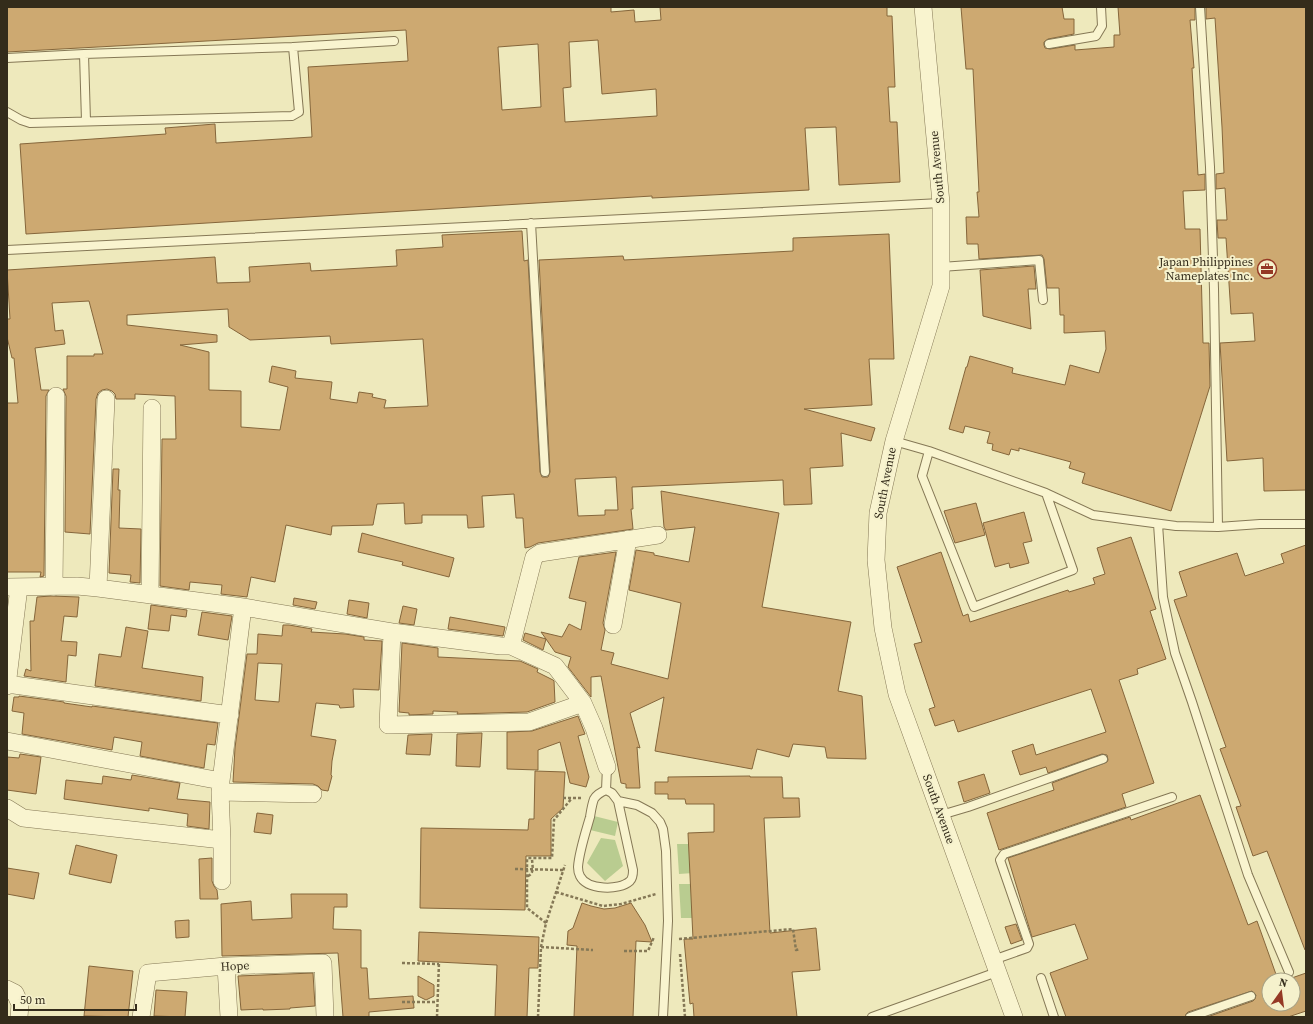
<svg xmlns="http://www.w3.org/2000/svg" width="1313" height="1024" viewBox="0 0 1313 1024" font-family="'Source Serif 4',serif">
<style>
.green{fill:#b9cc90}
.building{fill:#cda971;stroke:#85663b;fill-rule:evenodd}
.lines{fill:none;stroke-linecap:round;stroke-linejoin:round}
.lane-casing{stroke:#857856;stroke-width:10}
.street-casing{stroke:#857856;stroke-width:18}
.path{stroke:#857856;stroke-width:2.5;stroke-dasharray:3 2;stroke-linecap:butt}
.lane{stroke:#f9f4cf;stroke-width:8}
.street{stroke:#f9f4cf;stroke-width:17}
.labels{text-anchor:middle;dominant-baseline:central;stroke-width:4;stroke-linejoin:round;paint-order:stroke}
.street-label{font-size:12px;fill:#342c1b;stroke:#f5f1cc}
.poi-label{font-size:12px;fill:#342c1b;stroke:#f5f1cc;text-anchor:end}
</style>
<rect width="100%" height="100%" fill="#eee9bc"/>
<path class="green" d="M590,815L618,822L615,836L586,829Z
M601,838L615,840L623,866L605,881L587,863Z
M677,844H691L693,873L679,874Z
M679,884H694L696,918H681Z"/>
<path class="building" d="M7,7H611V12L634,10L635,22L661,20L660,7H887V16H892L895,87H888L890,122H897L900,182L839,185L836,127L805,128L809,190L652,198V196L26,234L20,144L166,134L165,128L215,124L216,143L312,137L308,67L408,61L406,30L7,52ZM598,40L602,94L656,89L657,116L565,122L563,88L571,87L569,42ZM538,44L541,107L502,110L498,47Z
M961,7H1062L1064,19H1074V34L1048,39L1044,42V45L1045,48L1050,49L1075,45V50L1114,47V35H1120L1118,7H1195V20H1190L1194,68H1192L1198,175L1205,174V190L1183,191L1185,229H1200L1203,343H1209L1210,386L1171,511L1082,483L1085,473L1069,468L1071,462L1019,448V451L1011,449L1009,455L992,450L993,444L987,443L990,432L965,426L963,433L949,429L966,367H967L970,356L1013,368L1012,373L1065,385L1070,365L1099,373L1106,349L1105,331L1064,333V315H1060L1059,288H1047L1044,259L1042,255L979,259L978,244H967L966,217H979L977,192H979L973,69H966Z
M1206,7H1306V490L1264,491L1263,458L1227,461L1220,343L1255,341L1253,313L1231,314L1226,238H1218L1217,220H1227L1225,188L1216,189V174L1224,173L1222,127L1215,18L1206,19Z
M522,231L524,261L528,260L540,472L542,477H548L550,472L539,260L623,256L624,260L793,251V238L889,234L894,359H869L872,405L804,409L875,428L871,441L841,433L843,466L810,468L812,504L784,505L783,480L632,487L633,509H631L633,529L538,543L530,547L525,548L523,518H516L514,494L482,496L484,527L468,528L467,515H422V523L405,524L404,503L377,504L373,525L332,526L331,535L286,525L275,582L251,577L247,597L221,594L222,585L190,582L189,590L160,586L162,439H176L175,396L135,394V399H116L115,394L112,391L107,389L102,390L98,393L96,399L90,534L65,532L66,396L63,389H67V356H94V354H103L89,301L52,303L55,331L63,330L65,344L35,348L41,390H49L46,396L44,576L40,577L41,572H7V403H18L14,358H12L7,337V319H10L7,270L215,257L217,283L250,282L249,267L310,263L311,271L397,266L396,250L443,247L442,235ZM228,309L229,327L250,340L330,336L331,344L423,339L428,406L384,408L386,400L372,397L373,394L359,392L357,403L330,399L332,382L295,378L296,371L272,366L269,382L288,387L280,430L241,427V391L209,390V352L180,345L217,342V335L127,325V315ZM616,477L618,510H605V515L578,516L575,479Z
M1034,266L1036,289H1028L1031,329L983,316L980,270Z
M113,469H119L118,490H120L119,528L141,529L140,583L130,582L131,575L109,573Z
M661,491L779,513L762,607L851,622L838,691L862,696L866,759L827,758L825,747L793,744L789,757L757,749L752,769L655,751L664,697L630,713L640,748L637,747L640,788H626V784L621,783L601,676L591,677V697L568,667L571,657L555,652L546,639L543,650L523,640L525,633L546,639L541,632L562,637L569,624L581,630L586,602L569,598L579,557L616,552L603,623L605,630L601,650L614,653L611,664L668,679L681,603L629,590L636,550L654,553V555L689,562L695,527L666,530L664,527Z
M976,503L985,535L955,543L944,511Z
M1024,512L1032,541L1023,543L1029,563L1010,568L1009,563L995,567L983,523Z
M362,533L454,558L449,577L402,565L403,562L358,552Z
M1131,537L1156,609L1150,611L1166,659L1137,669L1138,674L1119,680L1154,783L1122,794L1126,807L999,850L987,813L1054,790L1052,783L1107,762L1108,760L1107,755L1102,754L1048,773L1046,767L1020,775L1012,751L1033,744L1036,755L1106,732L1091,689L958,732L954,720L935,726L929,709L935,707L914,644L922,642L897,567L941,552L963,616L968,614L970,622L1068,590L1069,592L1095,584L1093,578L1105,574L1097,548Z
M1306,545V949L1305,950L1267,851L1253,856L1236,807L1241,806L1220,749L1226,747L1174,600L1187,596L1179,572L1237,553L1245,576L1284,563L1281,554Z
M51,596L79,597L77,617L64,616L61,641L77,642L76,656L68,655L66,682L24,676L26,669L31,671L30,621H34L37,597Z
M294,598L317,602L315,609L293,605Z
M349,600L369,603L367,618L347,614Z
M151,605L187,610L186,617L171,615L169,631L148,629Z
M403,606L417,609L414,625L399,623Z
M202,612L232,616L228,640L198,635Z
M450,617L505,627L503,636L448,629Z
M283,625H289L312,629L311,632L345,634L364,637V640L382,641L379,690L353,689L354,707L340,708L339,705L316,703L311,736L336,740L332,761L331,775L332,776L328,791L322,790L318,786L313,784L233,782L235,748L247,654H257L258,634L282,636ZM258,663L282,664L279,702L255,700Z
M126,627L148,631L142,668L203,677L201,701L95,686L99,654L121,657Z
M402,643L438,648V657L520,661L538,669L537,672L553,680L554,681L555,702L527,712L457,714L458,712L433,711V714L409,715V713L399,712Z
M19,696L64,702V703L92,707V706L218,723L215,745L207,744L204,768L140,756L142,742L114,737L112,750L22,734L24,713L12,711L14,697H19Z
M578,716L585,734L578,736L589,777L586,787L570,783L560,742L538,750V770L507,769V732L532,731Z
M482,733L480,767L456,766L457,734Z
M432,734L430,755L406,754L408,735Z
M20,754L41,757L36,794L7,790V757L19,758Z
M535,771L565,772L563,808L551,819V856H526L525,910L420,908L421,828L528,830L529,819H534Z
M984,774L990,793L964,802L958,782Z
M132,775L180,783L177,799L210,802L209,829L187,826L188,814L149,808V811L64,799L66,780L102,784L103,776L131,780Z
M750,776V777H782L783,798H799L800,817L764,818L770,933L816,928L820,970L792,972L797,1017H694L693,1003L690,1004L684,939H693L688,833L714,832V804H686L685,799H668V794H655V782H668V777Z
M1200,795L1248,925L1257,921L1278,980H1269V1004H1293V980H1286L1306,973V1011L1288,1017H1207L1253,1001L1255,999L1256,995L1252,991L1188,1012L1186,1014L1185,1017H1066L1050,973L1088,959L1075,924L1032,937L1008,858L1130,817L1131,820Z
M257,813L273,815L271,834L254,832Z
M76,845L117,855L111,883L69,874Z
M212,858V881L214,886L217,890L218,899H200L199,859Z
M7,868L39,873L34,899L7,894Z
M291,894H347V907H334L333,929L361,930V968H367L369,999L413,996L414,1008L369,1012V1017H343L338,953L222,956L221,904L251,901L252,920L292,918Z
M582,903L591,906L604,909L615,908L631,903L645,925L652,942L636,941L633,1017H574L577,946L567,945L568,931L573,928Z
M189,920V937L176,938L175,921Z
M1016,924L1022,940L1011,944L1005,927Z
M419,932L539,937L538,968H529L527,1017H495L497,965L418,961Z
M89,966L133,971L128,1017L84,1016Z
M313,973L315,1006L290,1008V1009L263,1010V1009L241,1010L238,976Z
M418,976L434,985V996L426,1000L418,996Z
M156,990L187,992L185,1017L154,1016Z"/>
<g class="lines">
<defs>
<path id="lane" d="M1200,7L1210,167L1214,289L1218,527
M1049,44L1096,36L1102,26L1101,7
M7,58L84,54
M7,112L21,120L30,123L292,116L299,112L293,47L394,41
M86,121L84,54L293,47
M531,223L545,472
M7,250L941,203
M941,267L1039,260L1043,300
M894,441L929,451L1046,493L1093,515L1176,526L1218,527L1260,524H1306
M929,451L922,476L974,607L1073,570L1046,493
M1158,524L1163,597L1175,653L1192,702L1248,875L1289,972
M606,790L612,793L618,801L633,870C633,874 633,878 630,881C619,891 587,890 580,876C579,874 578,870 578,867C579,852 586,831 590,817C591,811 592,804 594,799C597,794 601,792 606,790Z
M606,790L607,767
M618,801L637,805L652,813L660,822L663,829L666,851L668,921L663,1017
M941,815L968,807L1103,759
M993,960L1027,948L1029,944L1000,860L1004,854L1172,797
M1041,978L1054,1017
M872,1017L997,972
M1190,1017L1251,996"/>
<path id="street" d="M923,7L941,203V286L894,441L878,513L876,560L883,628L897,694L1014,1017
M7,587L77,586L98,588L243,607L392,632L501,646H511L555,666L583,703L594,728L607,767
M54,587L56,396
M98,588L106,399
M150,595L152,408
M613,625L628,539
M392,632L388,725L529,722L583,703
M511,646L534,557L540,553L658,535
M7,684L230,715
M7,686L19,587
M7,741L221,781
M220,792L313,794
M7,808L23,818L222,840L220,792L221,781L243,607
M222,881V840
M226,966L229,1017
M7,989L15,993L20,1004L19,1017
M141,1017L148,973L226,966L323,963L325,1017"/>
</defs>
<use href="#lane" class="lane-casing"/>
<use href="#street" class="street-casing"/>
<path class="path" d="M563,798H582
M515,869L564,870
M528,876C535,873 532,865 532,858
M556,892L603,906L621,904L656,894
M546,923L527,908V859L528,858H552L554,820L572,798
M679,939L793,929L796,950L800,949
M541,947L593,950
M624,951H648L654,937
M680,954L685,1017
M402,963L439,964
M402,1002H437
M437,1017L439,962
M538,1017L541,947L546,923L565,865"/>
<use href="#lane" class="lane"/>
<use href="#street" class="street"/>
</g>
<defs>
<symbol id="office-ring" viewBox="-11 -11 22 22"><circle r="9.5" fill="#f5f1cc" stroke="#953925" stroke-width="1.5"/><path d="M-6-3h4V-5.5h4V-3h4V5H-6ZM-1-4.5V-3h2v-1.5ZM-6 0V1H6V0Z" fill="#953925"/></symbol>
</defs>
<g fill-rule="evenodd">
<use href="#office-ring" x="1256" y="258" width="22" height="22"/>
</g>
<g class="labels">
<g class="street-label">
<text transform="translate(937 167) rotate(-95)">South Avenue</text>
<text transform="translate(885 483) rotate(-79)">South Avenue</text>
<text transform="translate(939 809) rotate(70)">South Avenue</text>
<text transform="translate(235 966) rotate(-3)">Hope</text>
</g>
<g class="poi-label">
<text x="1253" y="262">Japan Philippines<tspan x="1253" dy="14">Nameplates Inc.</tspan></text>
</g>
</g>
<rect width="1313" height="1024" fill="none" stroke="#342c1b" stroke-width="16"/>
<g transform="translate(1281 992) rotate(14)"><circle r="19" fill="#f5f1cc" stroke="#a8a285"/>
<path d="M0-3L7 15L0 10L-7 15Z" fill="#953925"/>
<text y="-6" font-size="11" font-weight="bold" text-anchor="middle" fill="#342c1b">N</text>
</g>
<path d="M14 1004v6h122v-6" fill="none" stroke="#342c1b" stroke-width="2"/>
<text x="20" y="1004" font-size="12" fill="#342c1b" stroke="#f5f1cc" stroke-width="3" paint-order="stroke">50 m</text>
</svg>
